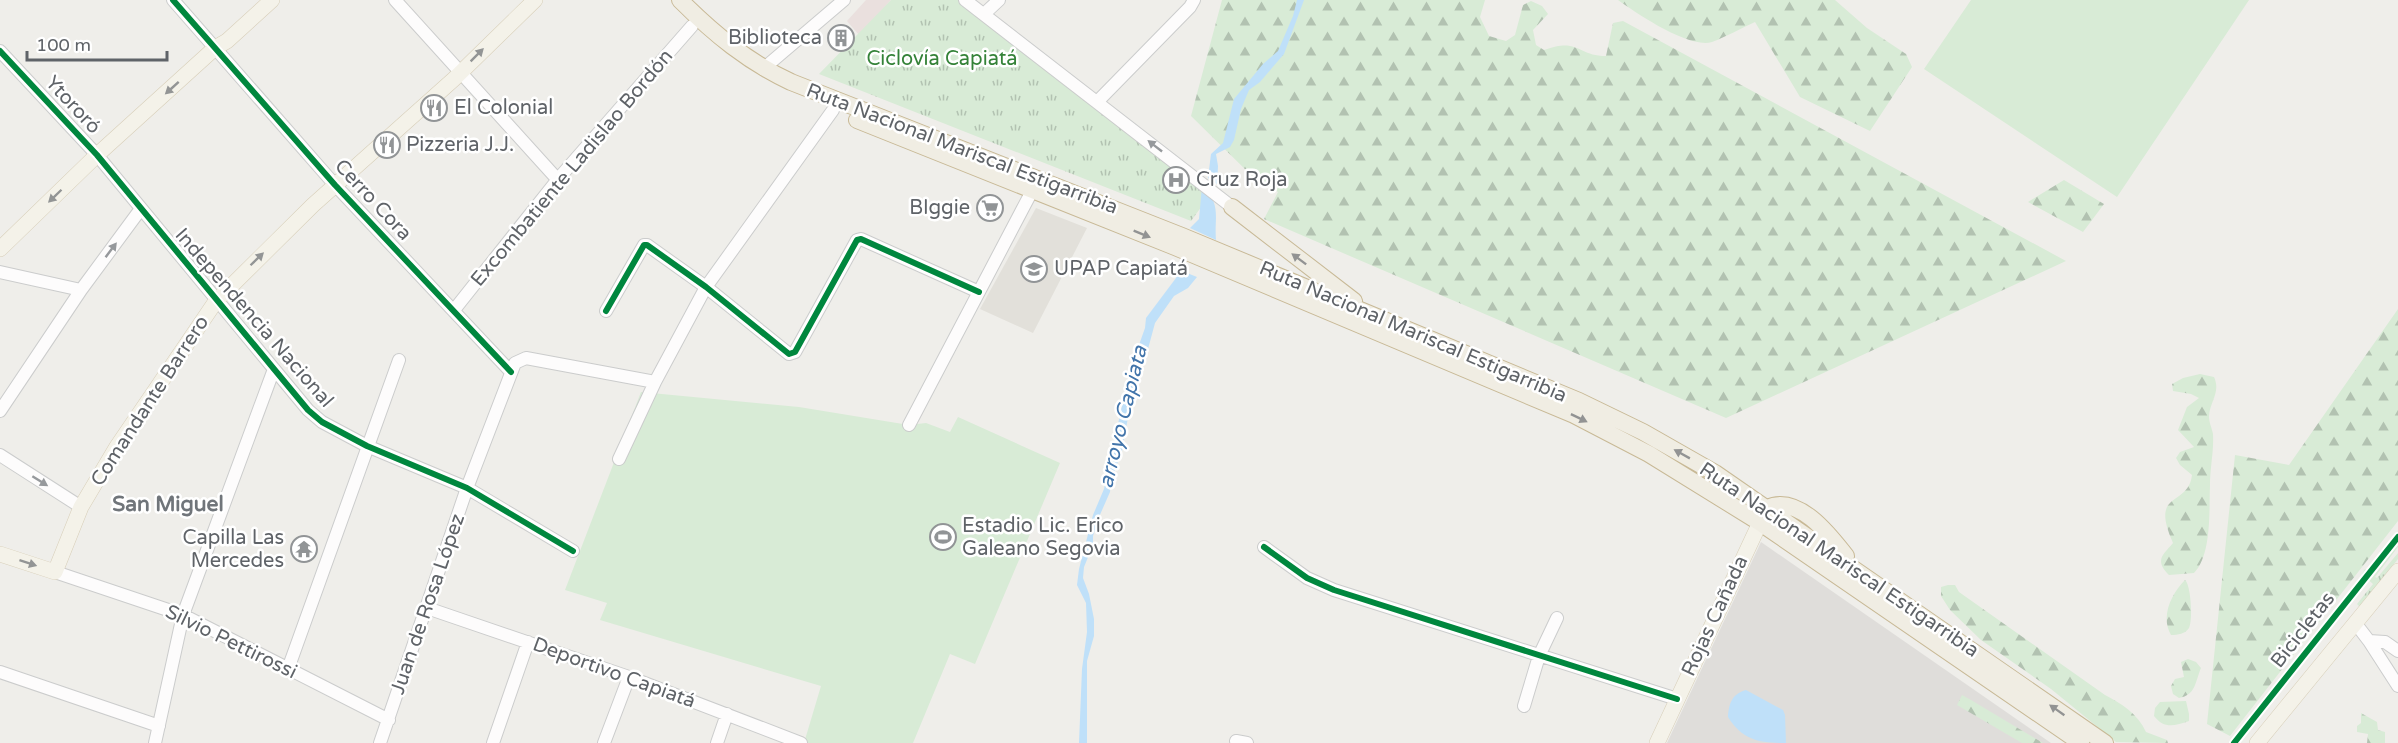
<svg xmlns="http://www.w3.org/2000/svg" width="2398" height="743" viewBox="0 0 2398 743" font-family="'Varela Round',sans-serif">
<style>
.industrial{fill:#dfddda}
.education{fill:#e2e0da}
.medical{fill:#eae0de}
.grass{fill:url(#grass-tufts)}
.forest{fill:url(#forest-firs)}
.pitch{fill:#d8ebd6}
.water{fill:#bfe0f9}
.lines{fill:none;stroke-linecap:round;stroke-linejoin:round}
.minor-casing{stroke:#cbcccc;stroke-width:14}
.major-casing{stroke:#d7ceb8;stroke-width:16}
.highway-casing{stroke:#c8b996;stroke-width:18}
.minor{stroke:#fdfcfc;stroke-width:12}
.major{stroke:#f4f2e9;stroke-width:15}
.highway{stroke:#f0ede3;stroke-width:16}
.cycleway-casing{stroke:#fff;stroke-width:10}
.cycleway{stroke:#00873e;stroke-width:6}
.oneway{fill:#939595}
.oneway2{fill:#96999c}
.oneway3{fill:#929393}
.labels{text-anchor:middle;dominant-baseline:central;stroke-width:5;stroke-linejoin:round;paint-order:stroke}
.poi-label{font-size:20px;fill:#5f6368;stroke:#fff;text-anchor:start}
.park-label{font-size:20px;fill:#348238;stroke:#fff}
.street-label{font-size:20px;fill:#5f6368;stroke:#fff}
.water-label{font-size:21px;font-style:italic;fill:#4174aa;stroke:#fff}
.neighbourhood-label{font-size:21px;font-weight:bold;fill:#70757a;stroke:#fff}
</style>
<defs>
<pattern id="grass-tufts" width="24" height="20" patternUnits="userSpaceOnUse" patternTransform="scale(1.5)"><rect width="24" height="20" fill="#d8ebd6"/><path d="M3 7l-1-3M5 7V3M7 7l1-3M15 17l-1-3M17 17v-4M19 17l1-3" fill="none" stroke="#b2c2b1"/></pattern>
<pattern id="forest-firs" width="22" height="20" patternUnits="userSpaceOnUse" patternTransform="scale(1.5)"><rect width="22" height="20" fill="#d8ebd6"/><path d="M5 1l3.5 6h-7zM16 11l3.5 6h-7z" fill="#b2c2b1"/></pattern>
</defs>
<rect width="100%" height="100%" fill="#efeeea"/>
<path class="industrial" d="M1761,542L2051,743H1667Z"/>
<path class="education" d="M1036,208L1087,228L1033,333L980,309Z"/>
<path class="medical" d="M866,0H891L859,35L847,21Z"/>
<path class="grass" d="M891,0H962L1210,195L1191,221L819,74Z
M2398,538V547L2375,577L2377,578L2398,553V559L2360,607L2357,604L2373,584L2362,574L2365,569L2371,573Z"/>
<path class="forest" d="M1222,0H1485L1480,17L1489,36L1506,41L1515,35L1523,5L1531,1L1542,6L1548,14L1533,30L1536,45L1544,50C1579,37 1577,56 1606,56L1613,23L1623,21L2066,261L1726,418L1264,219L1278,192L1253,177L1191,116Z
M1618,0H1835L1867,28L1906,54L1912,67L1870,131L1800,97L1755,22C1741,28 1726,37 1712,42C1689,49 1636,13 1618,0Z
M2064,180L2104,204L2083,232L2028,202Z
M2398,309V521L2230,736L2207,724L2235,455L2289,465Z
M2200,374L2214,377C2221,392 2210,401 2209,416C2209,423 2212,428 2213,434C2214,451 2210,467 2210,485C2209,509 2212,555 2194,573L2169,575C2154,560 2163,555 2173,543C2149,489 2188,508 2192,475L2180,465L2176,458L2180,452L2194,447L2178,430L2187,407L2199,398L2191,394L2173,391L2172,384L2183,378Z
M2185,580C2191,585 2193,620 2189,628C2185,634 2178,635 2171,635C2160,616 2172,593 2185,580Z
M1948,585H1955L1959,592L2105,695C2121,703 2138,714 2146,732L2167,740L2168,743L2116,742L2051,689L1981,640L1950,610L1941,596V587Z
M2188,659L2196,662L2201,668C2195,682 2196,695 2179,698L2173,694L2171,686L2175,679L2184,677L2181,662Z
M1962,695L1971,700L2043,743H2022L1957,705Z
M2186,701L2189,714V721C2174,726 2164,729 2154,716L2155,708L2160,702Z
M2361,713L2377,722L2378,730L2385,732V743H2367L2368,734L2357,732V726L2361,723Z"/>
<path class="pitch" d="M1971,0H2249L2117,197L1924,69Z
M641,392L799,407L909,425L926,423L950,432L958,417L1060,463L975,664L950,654L913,743H804L821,686L600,620L607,603L565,590Z"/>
<path class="water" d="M1297,0H1304L1284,54L1260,82L1249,90L1241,109L1234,140L1230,147L1216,154L1218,166L1217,184L1208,178L1211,154L1223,143L1234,99L1263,64L1278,51L1293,16Z
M1202,186C1222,204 1214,217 1216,240L1190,228L1199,219Z
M1177,269L1197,277L1188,288L1174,296L1155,323L1148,349L1135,378L1122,451L1111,480L1110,492L1099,517L1093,536V545L1084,567L1083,578L1089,594L1094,619V636L1087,661V743H1079L1082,669L1087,632L1086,603L1077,585L1079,569L1093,515L1104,489L1129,373L1145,328L1146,318L1176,278Z
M1746,690L1783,710L1785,715L1786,743C1760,743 1743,741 1728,717C1729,703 1732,694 1746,690Z"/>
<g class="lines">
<defs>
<path id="minor" d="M173,0L335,185L511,372
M395,0L558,180
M965,0L1232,207
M984,14L999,0
M0,51L97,155L274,369L308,410L322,422L367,446L467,488L573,551
M763,69L844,0
M1097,102L1190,7L1194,0
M0,272L81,290
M454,310L559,178L692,26
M606,311L644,245H647L706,287L789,354L795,352L857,240L861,239L979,292
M0,411L81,290L140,210
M909,425L1032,191
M0,455L81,507
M619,459L655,382L706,287L833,110
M1264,547L1307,578L1334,590L1677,699
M55,572L183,615L389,720
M427,608L629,677L801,743
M2356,624L2369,641L2398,686
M2369,641L2385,642L2398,651
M288,669L399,360
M0,672L159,726
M1524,706L1539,656L1557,618
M1236,741L1247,743
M155,743L183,615L274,369
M380,743L467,488L515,363L526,358L655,382
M493,743L528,642
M604,743L629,677
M717,743L727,714"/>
<path id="major" d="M0,249L97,155L215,48L227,41L272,0
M0,554L55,572L81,507L116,448L216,301L313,205L454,79L535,0
M1657,743L1764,514
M2257,743L2398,571"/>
<path id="highway" d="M680,0C714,34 748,62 791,82L1182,236L1579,401L1643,432L1715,473L2105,743
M857,120L1175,247L1574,415L1649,454L1759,522L2081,743
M1232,207L1354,301
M1767,508C1798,494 1829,534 1846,556"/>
</defs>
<use href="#minor" class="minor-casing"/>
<use href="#major" class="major-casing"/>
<use href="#highway" class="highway-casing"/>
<use href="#minor" class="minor"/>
<use href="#major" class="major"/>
<use href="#highway" class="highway"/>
<defs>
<path id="cycleway" d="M173,0L335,185L511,372
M0,51L97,155L274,369L308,410L322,422L367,446L467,488L573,551
M606,311L644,245H647L706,287L789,354L795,352L857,240L861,239L979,292
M1264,547L1307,578L1334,590L1677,699
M2234,743L2398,537"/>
</defs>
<use href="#cycleway" class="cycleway-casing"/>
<use href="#cycleway" class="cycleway"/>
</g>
<defs><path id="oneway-solid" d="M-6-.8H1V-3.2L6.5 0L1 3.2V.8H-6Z" transform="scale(1.5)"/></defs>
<g class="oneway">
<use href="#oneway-solid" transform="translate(477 55) rotate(-45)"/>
<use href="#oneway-solid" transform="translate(172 88) rotate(138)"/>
<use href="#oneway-solid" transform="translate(55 196) rotate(136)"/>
<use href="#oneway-solid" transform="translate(257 259) rotate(-44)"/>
<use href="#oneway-solid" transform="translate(28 563) rotate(18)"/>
</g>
<g class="oneway2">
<use href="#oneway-solid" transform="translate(1155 146) rotate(-142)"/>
<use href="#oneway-solid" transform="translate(111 250) rotate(-53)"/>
<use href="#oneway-solid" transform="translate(40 481) rotate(32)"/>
</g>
<g class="oneway3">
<use href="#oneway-solid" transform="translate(1142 234) rotate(22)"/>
<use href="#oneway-solid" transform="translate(1299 259) rotate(-143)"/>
<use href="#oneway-solid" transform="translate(1579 418) rotate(26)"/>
<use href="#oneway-solid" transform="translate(1682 454) rotate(-151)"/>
<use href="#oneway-solid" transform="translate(2057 710) rotate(-145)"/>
</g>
<defs>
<symbol id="building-ring" viewBox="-11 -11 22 22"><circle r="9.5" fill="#fff" stroke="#919496" stroke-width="1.5"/><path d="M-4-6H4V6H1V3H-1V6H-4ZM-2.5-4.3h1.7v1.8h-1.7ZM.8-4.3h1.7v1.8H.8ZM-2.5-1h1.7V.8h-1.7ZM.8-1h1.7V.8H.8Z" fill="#919496"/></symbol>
<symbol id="restaurant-ring" viewBox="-11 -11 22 22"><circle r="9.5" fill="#fff" stroke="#919496" stroke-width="1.5"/><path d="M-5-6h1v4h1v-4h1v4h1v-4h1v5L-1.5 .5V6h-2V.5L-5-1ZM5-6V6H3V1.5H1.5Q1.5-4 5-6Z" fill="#919496"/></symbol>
<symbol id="hospital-ring" viewBox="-11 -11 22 22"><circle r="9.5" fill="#fff" stroke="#919496" stroke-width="1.5"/><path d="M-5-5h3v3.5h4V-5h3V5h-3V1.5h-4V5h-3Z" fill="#919496"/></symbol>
<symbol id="supermarket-ring" viewBox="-11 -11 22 22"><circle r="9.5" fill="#fff" stroke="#919496" stroke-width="1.5"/><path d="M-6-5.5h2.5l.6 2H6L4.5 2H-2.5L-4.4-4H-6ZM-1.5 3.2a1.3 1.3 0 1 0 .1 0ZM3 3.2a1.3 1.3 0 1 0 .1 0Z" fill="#919496"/></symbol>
<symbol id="university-ring" viewBox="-11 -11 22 22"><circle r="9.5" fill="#fff" stroke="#919496" stroke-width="1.5"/><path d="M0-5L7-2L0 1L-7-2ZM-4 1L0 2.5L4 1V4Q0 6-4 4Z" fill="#919496"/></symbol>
<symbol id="stadium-ring" viewBox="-11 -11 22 22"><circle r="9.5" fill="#fff" stroke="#919496" stroke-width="1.5"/><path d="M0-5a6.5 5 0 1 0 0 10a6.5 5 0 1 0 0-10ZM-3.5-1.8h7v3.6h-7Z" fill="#919496"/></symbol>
<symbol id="temple-ring" viewBox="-11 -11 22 22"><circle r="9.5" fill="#fff" stroke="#919496" stroke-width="1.5"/><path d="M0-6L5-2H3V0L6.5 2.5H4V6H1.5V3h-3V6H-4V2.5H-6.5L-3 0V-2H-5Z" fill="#919496"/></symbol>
</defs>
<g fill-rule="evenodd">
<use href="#building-ring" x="826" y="23" width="30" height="30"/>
<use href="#restaurant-ring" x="419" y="93" width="30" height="30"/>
<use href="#restaurant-ring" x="372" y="130" width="30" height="30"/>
<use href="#hospital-ring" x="1161" y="165" width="30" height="30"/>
<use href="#supermarket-ring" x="975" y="193" width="30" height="30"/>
<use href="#university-ring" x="1019" y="254" width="30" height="30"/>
<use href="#stadium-ring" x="928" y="522" width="30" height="30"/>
<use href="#temple-ring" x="289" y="534" width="30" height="30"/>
</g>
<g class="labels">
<g class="poi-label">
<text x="822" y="38" text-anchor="end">Biblioteca</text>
<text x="454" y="108">El Colonial</text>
<text x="406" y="145">Pizzeria J.J.</text>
<text x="1196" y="180">Cruz Roja</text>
<text x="970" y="208" text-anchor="end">BIggie</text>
<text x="1054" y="269">UPAP Capiatá</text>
<text x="962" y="526">Estadio Lic. Erico<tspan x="962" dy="23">Galeano Segovia</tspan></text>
<text x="284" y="538" text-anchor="end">Capilla Las<tspan x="284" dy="23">Mercedes</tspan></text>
</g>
<g class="park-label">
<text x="942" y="59">Ciclovía Capiatá</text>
</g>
<g class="street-label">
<text transform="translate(73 105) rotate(47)">Ytororó</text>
<text transform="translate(962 149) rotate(21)">Ruta Nacional Mariscal Estigarribia</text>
<text transform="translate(572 168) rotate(-50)">Excombatiente Ladislao Bordón</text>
<text transform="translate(373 200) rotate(47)">Cerro Cora</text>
<text transform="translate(254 318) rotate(49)">Independencia Nacional</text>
<text transform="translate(1413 332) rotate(23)">Ruta Nacional Mariscal Estigarribia</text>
<text transform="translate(150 401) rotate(-57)">Comandante Barrero</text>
<text transform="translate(1839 560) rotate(34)">Ruta Nacional Mariscal Estigarribia</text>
<text transform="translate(428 604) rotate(-71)">Juan de Rosa López</text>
<text transform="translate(1715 616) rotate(-65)">Rojas Cañada</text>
<text transform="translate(2303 630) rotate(-52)">Bicicletas</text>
<text transform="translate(231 642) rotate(26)">Silvio Pettirossi</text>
<text transform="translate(614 673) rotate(20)">Deportivo Capiatá</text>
</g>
<g class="water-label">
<text transform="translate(1123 417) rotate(-76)">arroyo Capiata</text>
</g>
<g class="neighbourhood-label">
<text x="168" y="504">San Miguel</text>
</g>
</g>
<path d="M27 51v9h140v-9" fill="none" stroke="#5f6368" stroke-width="3"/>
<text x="36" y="51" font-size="18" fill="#5f6368" stroke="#ffffff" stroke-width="4.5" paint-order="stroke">100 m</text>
</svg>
